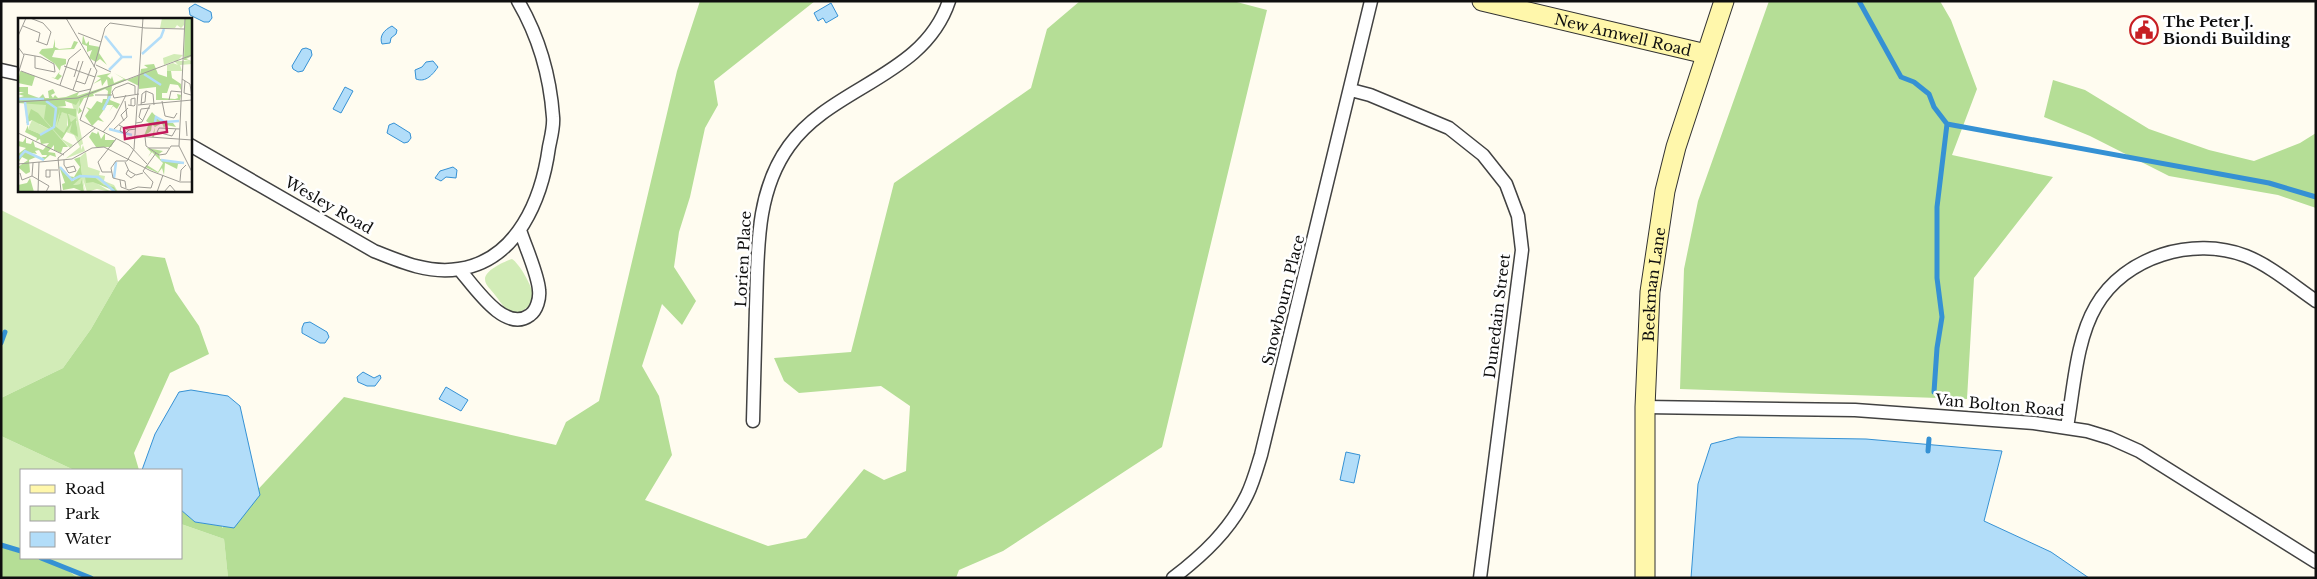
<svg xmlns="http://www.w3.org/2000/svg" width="2317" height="579" viewBox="0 0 2317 579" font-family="'Libre Baskerville',serif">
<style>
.green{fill:#d2ecb7}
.forest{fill:#b5de96}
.water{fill:#b2ddf9;stroke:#3591d4}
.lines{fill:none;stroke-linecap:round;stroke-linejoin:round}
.stream{stroke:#3591d4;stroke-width:5}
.street-casing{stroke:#424242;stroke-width:15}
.secondary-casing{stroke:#313131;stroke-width:21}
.street{stroke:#fff;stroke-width:12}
.secondary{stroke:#fff7ab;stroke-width:19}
.labels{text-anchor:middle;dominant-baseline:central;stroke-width:5;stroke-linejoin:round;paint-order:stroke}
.poi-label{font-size:15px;font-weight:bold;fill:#0f0f0f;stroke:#fff;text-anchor:start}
.street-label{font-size:15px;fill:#0f0f0f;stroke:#fff}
.inset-river{fill:none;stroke:#b2ddf9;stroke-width:2.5}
.inset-road{fill:none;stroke:#9f9d96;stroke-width:1}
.view{fill:#c2185b;fill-opacity:0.15;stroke:#c2185b;stroke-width:2.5}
.inset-edge{fill:none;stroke:#0f0f0f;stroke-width:2.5}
</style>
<rect width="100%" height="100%" fill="#fffcf0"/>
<path class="green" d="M1,210L115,267L118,282L91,329L63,368L1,398Z
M512,259C519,263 533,287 533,296C533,301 530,306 525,309C511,320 503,305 495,295C492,290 485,286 485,279C485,270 505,261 512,259Z
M1,436L74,470H21V553L1,547Z
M181,524L224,539L228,578H78L62,565L38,558H181Z"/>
<path class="forest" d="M700,1H815L714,81L718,105L705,128L690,197L679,232L674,267L696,301L682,325L662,304L642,366L659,396L672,455L645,500L768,546L806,538L864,469L884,480L906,471L910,406L881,386L799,393L784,381L774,358L851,352L894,183L1031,88L1047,29L1080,1H1233L1267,10L1162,447L1003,551L959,570L956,578H228L224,539L181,524V510L195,522L222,526V528L344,397L556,445L566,422L599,401L677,71Z
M1769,1H1940L1951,20L1977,89L1952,155L2053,177L1974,278L1967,399L1680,389L1684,269L1698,201Z
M2053,80L2085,90L2149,129L2209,150L2254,161L2300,143L2316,133V208L2278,195L2169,176L2090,136L2044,117Z
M142,255L165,258L175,291L199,326L209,354L170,373L134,453L139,470H74L1,436V398L63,368L91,329L118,282Z
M1,547L21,553V558C46,558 59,563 78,578H1Z"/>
<path class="water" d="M831,3L838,16L826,23L823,18L818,21L814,13Z
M195,4L211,12L212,18L209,22H204L190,15L189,8Z
M392,26L397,30L396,34L391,38L390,43L382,44C379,36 384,30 392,26Z
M306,48L311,50L312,55L303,71L298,72L293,69L292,66L302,49Z
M433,61L438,67C433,74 426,83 416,79L415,70L422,67L426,62Z
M345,87L353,91L341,113L333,109Z
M394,123L410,133L411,138L408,142L404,143L387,133L389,125Z
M453,167L457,170L456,178L446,177L441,181L435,178L440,171Z
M310,322L327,332L329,337L325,343H320L302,333V328L304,323Z
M363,372L374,378L380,375L381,378L375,386H367L358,382L357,377Z
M446,387L468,400L461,411L439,399Z
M191,390L228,396L240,406L260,495L234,528L195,522L181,510V470H142L155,434L179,392Z
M1738,437L1866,439L2002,451L1984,521L2051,552L2089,578H1691L1698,484L1711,444Z
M1346,452L1360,455L1354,483L1340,480Z"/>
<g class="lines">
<path class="stream" d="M1859,1L1901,77L1914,82L1929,94L1934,107L1947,124L2269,183L2316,197
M1,343L5,332
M1934,392L1937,348L1942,317L1937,278V207L1947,124
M1928,451L1929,439
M1,545L21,551
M41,558L91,578"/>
<defs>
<path id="street" d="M1,70L19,74
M1351,90L1370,95L1449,128L1483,155L1506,184L1518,216L1522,250L1480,578
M190,145L374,251C401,262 429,274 459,269C518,260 542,198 549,147C551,137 554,126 553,117C550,75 539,37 518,1
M459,269C474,286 505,334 530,315C537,310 540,298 539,290C538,274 525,246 520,230
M1645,407L1855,410L2034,423L2087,431L2110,438L2139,451L2316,562
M753,421C754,383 755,345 756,307C758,252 755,193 789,146C832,86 924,77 949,1
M2067,427C2074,388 2076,340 2096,306C2125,256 2193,236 2246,256C2271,266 2294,286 2316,301
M1173,578C1203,555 1230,530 1247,495C1253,483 1257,468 1261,455L1371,1"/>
<g id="secondary">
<path id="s1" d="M1482,1L1706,54"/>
<path id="s2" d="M1645,578V407L1650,292L1665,191L1676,147L1724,1"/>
</g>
</defs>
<use href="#street" class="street-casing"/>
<use href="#secondary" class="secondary-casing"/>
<use href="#street" class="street"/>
<use href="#secondary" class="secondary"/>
</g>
<defs>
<symbol id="civic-ring" viewBox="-11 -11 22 22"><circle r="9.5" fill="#fff" stroke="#c71e23" stroke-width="1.5"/><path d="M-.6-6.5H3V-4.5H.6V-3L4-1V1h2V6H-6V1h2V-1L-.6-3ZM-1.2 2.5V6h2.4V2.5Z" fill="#c71e23"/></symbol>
</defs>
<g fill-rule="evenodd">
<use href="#civic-ring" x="2128" y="14" width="32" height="32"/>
</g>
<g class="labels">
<g class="poi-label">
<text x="2163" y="21">The Peter J.<tspan x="2163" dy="17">Biondi Building</tspan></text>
</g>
<g class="street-label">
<text stroke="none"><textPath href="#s1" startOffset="145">New Amwell Road</textPath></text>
<text transform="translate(329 205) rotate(30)">Wesley Road</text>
<text transform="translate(743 259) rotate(-87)">Lorien Place</text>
<text stroke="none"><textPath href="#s2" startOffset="294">Beekman Lane</textPath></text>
<text transform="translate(1283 300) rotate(-76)">Snowbourn Place</text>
<text transform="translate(1497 316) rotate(-83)">Dunedain Street</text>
<text transform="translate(2000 405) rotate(5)">Van Bolton Road</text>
</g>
</g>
<g transform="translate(18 18)">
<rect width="174" height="174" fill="#fffcf0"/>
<path d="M144,0H167L166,7L163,10L159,7L157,10H142ZM156,36L165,37L159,43H174V46L162,47L164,53H149V47L155,45L160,47L156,43L146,47L145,40ZM63,80L59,96L65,126L63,127V132L65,127L67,133L47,141L62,129L56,117L48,114L44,121L55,127L52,130L26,104L21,106L31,111L22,116L10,111L14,102L8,99L7,84L28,83L37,100L39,93H43L40,106L44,93L49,96V110L54,105L59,111V103L53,104L49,96L58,98L54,86ZM68,134L70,149L82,153L81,157L87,158L86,163L96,167L100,174L75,163L93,174L79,171L69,174L65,161L67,174L64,162L62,166L55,167L56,160L64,156L62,139Z" fill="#d2ecb7"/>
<path d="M167,0H174V38L168,41L174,43L166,42ZM65,17L68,26L71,23V27L82,29L81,35L89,47L82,41L78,44L71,40L74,32L69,34V28L64,26ZM37,21V29L41,31L53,30L56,23L60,24L56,31L37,32L34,39L48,41V46L43,48L41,56L44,58L40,62L33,59L37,60L42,53L37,46L21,35L24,31L35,30ZM136,46L140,56L149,59V53H153L154,60L163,66V72L160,67L152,66L149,75H144V80L157,81L160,80L159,76L163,77L162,82H138V69L121,71V68L109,62L94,68L92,82L102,86L99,91L95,88L91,94L95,87H89L81,99L86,104L80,102L74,108L67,98L71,92L68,89L73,91L79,83L84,85L85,81H89L90,73L87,71L75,76L76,78L66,80L61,89L64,93L60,96L62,81L58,87L47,83L48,88L39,89L58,91V99L50,96L53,104L58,100L60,119L52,114L54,105L44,121L26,101L28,87L0,85V80L6,78L0,76L6,74H0V69H10V76L21,80L25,76L27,80H31L30,73L35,71L37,75L33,77L35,80L37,77L40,80L48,79L61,74L59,78L90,68L89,61L84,68L83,62L75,66L83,60L78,58L93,55L89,58L93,61L94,58L96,65L106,61L96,55L109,62L122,57L123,51L130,50L126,47ZM42,92L39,108L44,94L49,96L50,107L46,115L37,108ZM2,53L17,58L14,68L0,65ZM13,91L20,95L50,129H45L43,135L36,132V127L30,134L37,135L38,139L32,137L26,142L24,139H28L29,137H24L21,132L17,133L19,136L9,134L18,139L11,142L12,154L8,156L0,149L10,142L4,139L0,145V136L8,130L0,128V123L5,124L8,119V125L13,126L15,122L17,129L25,132L31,125L23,126L22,121L18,123L19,120L7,114L10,107V111L22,116L31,111L14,102L8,105ZM134,94L144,105H155L158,109L148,107L146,110L144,105L137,109L136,119H134L137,109L134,106L133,113L126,118L131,105L128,103ZM80,113L83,121L87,115V122H97L93,129H78L71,119L74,114L79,116ZM129,130L145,133L141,136L142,141L166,146H160L159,151L147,145L146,157L144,150L140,155L127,149L129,147L140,154L145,145L134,134L130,139L133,134ZM62,139L64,157L55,160V163L59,160L64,159L55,167L62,166L64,161L66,174L56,170L45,172L44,166L47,165L41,148L50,158L56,159L62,149L56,141ZM75,158L86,167L96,169L99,174L75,164L68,165L67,159ZM12,160L16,174H0V167L9,165Z" fill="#b5de96" fill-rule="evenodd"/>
<path class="inset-river" d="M87,18L104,39M124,36L143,19L146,11M91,52L104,39H114M126,56L143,67M0,81H26M7,84L10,107M85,92L92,78M137,104L138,99L147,104L161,103M91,111L114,117M22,117L36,109L38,90L28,83M0,141L7,133L26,142M143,142L166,145M42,149L54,162L62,158L80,159L97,174M96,160L98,144"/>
<path class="inset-road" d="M12,0L25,5L33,14L29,27L18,23M48,0L79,53L62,102L111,127L129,146M167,0L161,128L174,154M5,8L22,15L20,24M60,15L83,24M0,18L8,0M0,29L6,37L0,56M6,36L23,39L36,46L37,54L17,50V38M78,47L93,54M46,48L77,59M76,49L87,10L92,5L127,10L166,11M3,53L60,74L73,71M56,59L61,43M164,61L172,66L174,80M58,63L67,66L73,50M167,63L166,75L173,77M42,67L51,41L63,31M55,72L65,43M117,76V68L110,65L97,70L94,74L96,80L121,76M77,77H94M151,82L153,73L164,74M144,83L147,98L156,100L159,95M0,84L60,80L174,37M123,85L127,84L128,73M110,87L116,88L117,87V80L113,81V87M120,87L174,82M123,87L124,76L128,73L135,76L136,87M106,103L103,97L110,90M125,103L121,99L123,91L132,90M168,103L169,118M118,105L124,104L132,87M101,107L110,112L118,111M103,109L102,113L107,116L111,112M96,111L109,99L107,83M158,111L154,118L139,114L141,110L162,111M85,114L96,101L108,77M0,115L46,137M118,118L174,122M127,119L128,128L141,137L148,136L153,128H161M131,130H151M46,142V147L48,150L50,154L51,155L58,153L56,148L48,150M107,144L111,153L118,157L125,155M15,145L14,158L31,168L28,174M0,146L54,141L74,130L86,129L133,153L162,164H174M32,152V159H28V152H40M110,152L108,156L113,160L117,157M94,154H84L80,144L98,121M2,155L4,162L14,158M102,162L103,169L111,172L120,169L133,170L135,164L125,153L138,135M162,163L163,152L168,147M108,170L107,163L95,160L93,150L98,143H109L116,131L125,0M20,174L21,144M43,174L40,140L77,110M139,174L145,157M146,174L152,167L158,174"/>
<path class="view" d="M148,104L149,114L107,121L106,110Z"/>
<rect width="174" height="174" class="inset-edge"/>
</g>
<rect width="2317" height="579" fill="none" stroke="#0f0f0f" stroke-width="5"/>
<rect x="20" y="469" width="162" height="90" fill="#ffffff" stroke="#9f9f9f"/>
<rect x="30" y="485" width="25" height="8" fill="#fff7ab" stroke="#9f9f9f"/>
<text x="65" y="494" font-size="15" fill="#0f0f0f">Road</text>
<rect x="30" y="506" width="25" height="15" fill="#d2ecb7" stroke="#9f9f9f"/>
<text x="65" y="519" font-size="15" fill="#0f0f0f">Park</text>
<rect x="30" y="532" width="25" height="15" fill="#b2ddf9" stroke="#9f9f9f"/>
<text x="65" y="544" font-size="15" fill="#0f0f0f">Water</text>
</svg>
